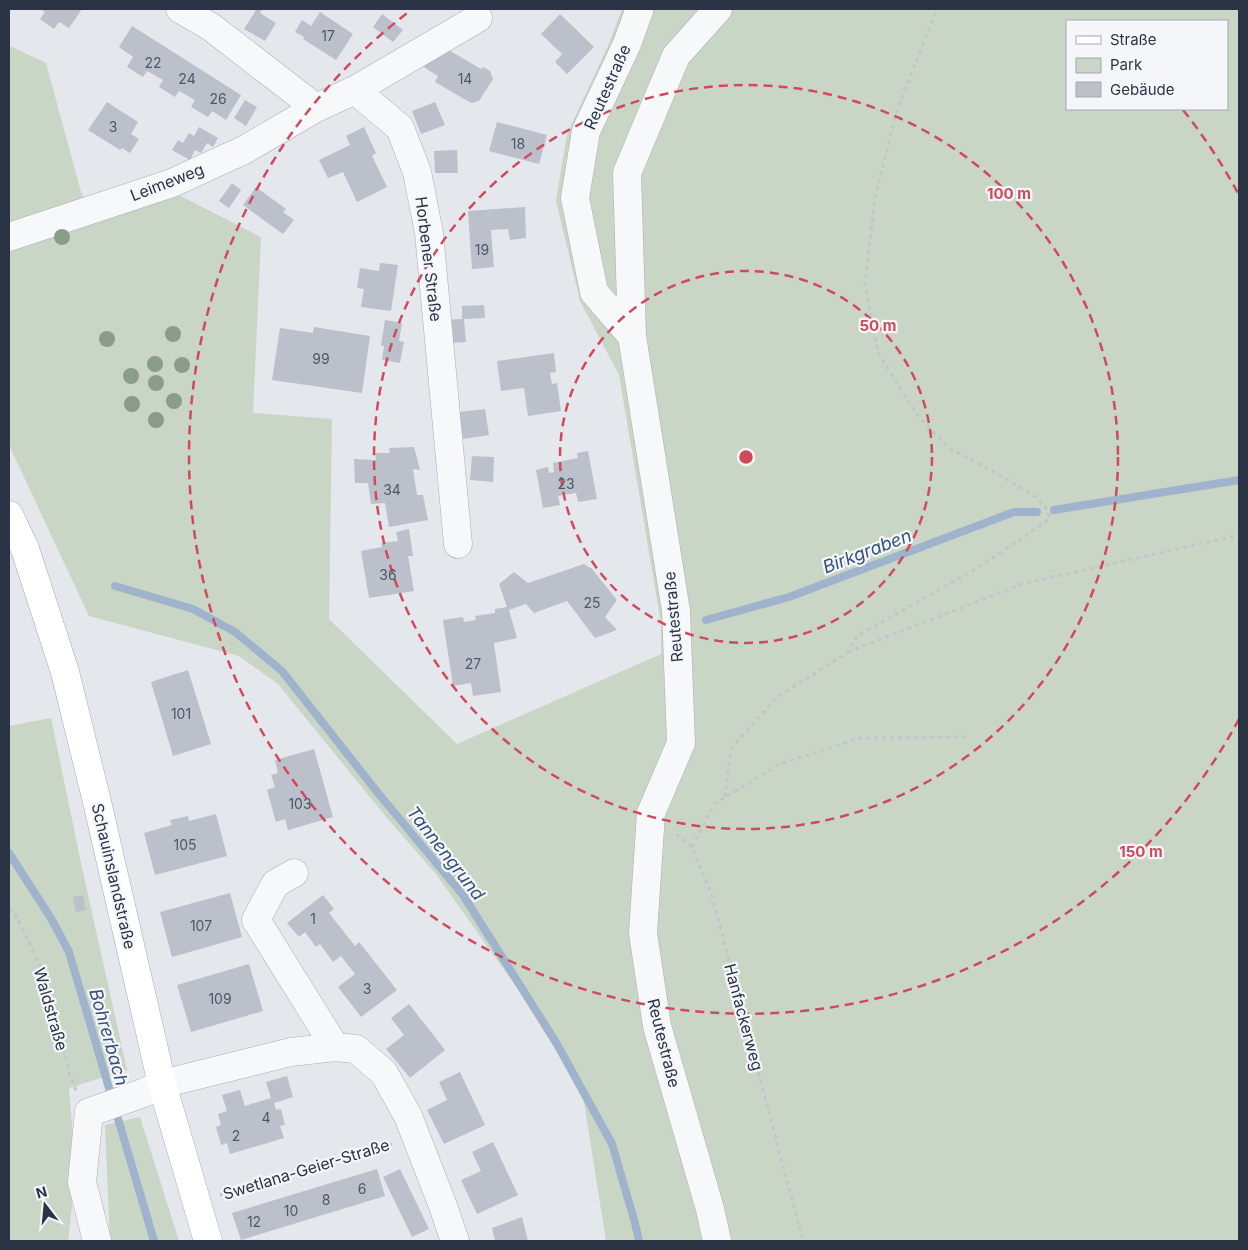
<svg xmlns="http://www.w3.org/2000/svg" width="1248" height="1250" viewBox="0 0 1248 1250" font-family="Inter,sans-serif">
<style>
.green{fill:#c9d6c5;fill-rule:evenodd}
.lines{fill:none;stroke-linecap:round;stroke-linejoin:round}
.stream{stroke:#9fb4cc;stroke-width:8}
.building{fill:#bbc0ca}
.minor-casing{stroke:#a9aeb7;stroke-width:29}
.major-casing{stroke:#a3abb8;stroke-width:29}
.path{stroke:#c2c5cb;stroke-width:3;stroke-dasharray:4 4;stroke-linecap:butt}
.minor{stroke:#f7f8fa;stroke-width:28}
.major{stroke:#fff;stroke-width:28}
.tree{fill:#899d89}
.ring{fill:none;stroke:#d1495b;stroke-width:2.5;stroke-dasharray:9 6}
.labels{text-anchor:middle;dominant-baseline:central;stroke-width:4.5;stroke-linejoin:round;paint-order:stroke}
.number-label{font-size:14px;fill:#4f5766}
.street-label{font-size:16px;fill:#2b3445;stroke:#f4f6f9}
.water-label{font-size:18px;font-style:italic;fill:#34527a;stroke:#f4f6f9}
.centre{fill:#d1495b;stroke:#f4f6f9;stroke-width:2.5}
.ring-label{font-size:15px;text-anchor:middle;font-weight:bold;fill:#d1495b;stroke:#f4f6f9;stroke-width:4.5;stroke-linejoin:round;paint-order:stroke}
</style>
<rect width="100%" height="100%" fill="#e4e7ec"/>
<path class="green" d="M622,9H1239V1241H606L580,1077L436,874L387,818L278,684L239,656L89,616L9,445V48L12,47L46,63L81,192L94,217L165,188L261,237L253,413L332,419L329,619L457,744L661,654V623L619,375L580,301L556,201L567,134L608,46ZM1067,21H1227V109H1067Z
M51,718L81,863L127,1070L69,1088L76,1171L68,1241H9V726Z
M140,1117L179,1241H110L105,1125Z"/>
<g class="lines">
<path class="stream" d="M1054,510L1239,480
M115,586L193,609L235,632L282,671L378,793L463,895L557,1044L612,1144L635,1223L639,1241
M706,620L789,597L1014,512H1037
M9,853L52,920L69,952L154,1241"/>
</g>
<path class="building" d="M40,9H82L69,28L59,22L54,29L40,19L45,12Z
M254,9H262L260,13L276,23L265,41L244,29L256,10Z
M320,12L353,34L336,60L303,39L304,37L295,32L302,20L311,26Z
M382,14L403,30L393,42L373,27Z
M560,14L594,47L567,74L555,62L562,54L541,34Z
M132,26L241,95L226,120L212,111L208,117L191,107L195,100L179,91L175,97L159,87L163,80L147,71L143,77L127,67L133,57L119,47Z
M447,49L481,69L483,67L490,71L493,79L479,101L471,103L435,82L438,76L425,68L423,63Z
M245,100L257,107L246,126L234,118Z
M107,102L138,122L131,134L139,139L130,153L122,148L120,150L88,130Z
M435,102L445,125L421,134L412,111Z
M497,122L547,135L539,164L489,151Z
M199,127L218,138L213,147L207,143L201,153L195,150L190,160L172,150L178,140L183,143L189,133L194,136Z
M364,127L376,153L372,156L387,187L357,202L343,172L328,178L319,160L350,145L346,136Z
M457,150L458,173H435L434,151Z
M232,183L241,190L229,208L219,201Z
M256,187L286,209L283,212L294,220L283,234L243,205Z
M525,207L526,238L510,240L508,229L491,230L494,267L472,269L468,211Z
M380,263L398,265L391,311L361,307L364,289L357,288L360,268L379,271Z
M484,305L485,318L464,319L466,342L445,343L444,320L462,319V306Z
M385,320L402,323L399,341L404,342L400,363L382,360L384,346L381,345Z
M314,327L370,336L362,393L272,380L280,328L313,333Z
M554,353L556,372L550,373L552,384L557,383L561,411L528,416L524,388L501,391L497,361Z
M485,409L489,435L463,439L459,412Z
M414,447L420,470L413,469L417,495H423L428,520L389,527L385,503L371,504L368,483H355L354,459L376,460L375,453H390L389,448Z
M588,451L597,499L578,502L576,493L558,496L560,505L543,508L536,470L548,467L549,473L554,472L553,463L578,458L577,453Z
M472,456L494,457L493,482L470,480Z
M409,529L413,556H408L414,591L369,598L361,551L382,547L381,543L398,541L396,532Z
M584,564L592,569L617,600L605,617L617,630L595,638L567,601L534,613L526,604L509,610L517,638L494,643L501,692L473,696L471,683L453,686L443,620L463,617L464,622L476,620L475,616L495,613V609L507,607L499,584L514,572L528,583Z
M188,670L211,744L173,756L151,682Z
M314,749L333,817L288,830L285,819L276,822L267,790L275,787L271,775L278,773L275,760Z
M216,814L227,856L155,875L144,833L172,825L170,820L188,816L189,821Z
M230,893L242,937L172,957L160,912Z
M83,895L86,910L76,912L73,897Z
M323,895L334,909L329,913L355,946L359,942L397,990L361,1017L338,987L355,974L341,956L333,962L320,944L316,947L305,932L299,937L287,923Z
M249,964L263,1011L191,1032L177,985Z
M409,1004L445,1050L410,1078L386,1049L404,1035L391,1018Z
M460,1072L485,1125L444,1144L427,1110L447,1100L439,1082Z
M287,1076L293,1097L274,1103L276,1110L281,1109L285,1125L280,1126L284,1138L230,1154L227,1143L221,1145L216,1127L221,1125L218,1114L227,1111L222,1095L240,1090L245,1106L271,1098L266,1082Z
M493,1142L518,1195L477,1214L461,1180L481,1171L472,1152Z
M377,1169L385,1196L241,1240L232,1213Z
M400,1169L429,1229L412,1237L383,1177Z
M522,1217L528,1241H495L492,1228Z"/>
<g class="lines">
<defs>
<path id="minor" d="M180,9L211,27L316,108
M355,90L478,18
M9,237L172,183L244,150L316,108L355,90L400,128L417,172L429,233L458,544
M632,336L594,292L575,198L586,131L627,44L639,11V9
M294,873L275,884L256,920L335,1047
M97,1241L82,1182L89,1112L96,1110L143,1093L162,1084L291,1052L335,1047L356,1049L384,1073L408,1116L443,1206L455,1241
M717,1241L710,1209L657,1026L643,933L651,813L681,743L676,611L632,336L627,173L676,56L718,9"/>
<path id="major" d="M9,515L25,549L65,672L98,806L162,1084L208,1241"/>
</defs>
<use href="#minor" class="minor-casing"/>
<use href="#major" class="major-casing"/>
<path class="path" d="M848,652L1022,584L1239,535
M725,797L731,748L777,697L847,653L857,636L974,570L1027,535L1050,518L1045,506L1036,497L989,469L950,449L918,416L878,353L865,284L875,198L897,110L937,9
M676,834L692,847L712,896L803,1241
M692,847L714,804L780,764L860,738L970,737
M9,908L15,914L43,972L70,1075L76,1091
M220,1195L392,1144"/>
<use href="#minor" class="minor"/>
<use href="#major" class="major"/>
</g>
<g class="tree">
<circle cx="62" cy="237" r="8"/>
<circle cx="173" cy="334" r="8"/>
<circle cx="107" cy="339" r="8"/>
<circle cx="155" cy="364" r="8"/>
<circle cx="182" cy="365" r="8"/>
<circle cx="131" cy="376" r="8"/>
<circle cx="156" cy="383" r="8"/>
<circle cx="174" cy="401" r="8"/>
<circle cx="132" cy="404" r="8"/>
<circle cx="156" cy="420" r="8"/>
</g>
<g class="ring">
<circle cx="746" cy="457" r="186"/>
<circle cx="746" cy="457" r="372"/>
<path d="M1239 719A558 558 0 1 1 410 11M1183 110A558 558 0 0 1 1239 195"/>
</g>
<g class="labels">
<g class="number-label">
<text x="328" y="35">17</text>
<text x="153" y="62">22</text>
<text x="187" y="78">24</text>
<text x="465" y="78">14</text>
<text x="218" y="98">26</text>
<text x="113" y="126">3</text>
<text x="518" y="143">18</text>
<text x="482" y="249">19</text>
<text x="321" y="358">99</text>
<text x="566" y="483">23</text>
<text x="392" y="489">34</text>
<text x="388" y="574">36</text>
<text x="592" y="602">25</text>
<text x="473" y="663">27</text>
<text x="181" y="713">101</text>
<text x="300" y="803">103</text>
<text x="185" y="844">105</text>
<text x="313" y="918">1</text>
<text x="201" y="925">107</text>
<text x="367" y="988">3</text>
<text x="220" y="998">109</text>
<text x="266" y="1117">4</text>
<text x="236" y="1135">2</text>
<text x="362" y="1188">6</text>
<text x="326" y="1199">8</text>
<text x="291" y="1210">10</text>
<text x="254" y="1221">12</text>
</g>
<g class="street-label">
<text transform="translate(607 87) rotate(-66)">Reutestraße</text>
<text transform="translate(167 182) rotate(-21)">Leimeweg</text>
<text transform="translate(429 259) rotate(83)">Horbener Straße</text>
<text transform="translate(673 617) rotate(-95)">Reutestraße</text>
<text transform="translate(114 876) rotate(77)">Schauinslandstraße</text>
<text transform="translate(51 1009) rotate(74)">Waldstraße</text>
<text transform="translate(744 1017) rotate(75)">Hanfackerweg</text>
<text transform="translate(664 1043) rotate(76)">Reutestraße</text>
<text transform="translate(306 1169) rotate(-17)">Swetlana-Geier-Straße</text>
</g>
<g class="water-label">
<text transform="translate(867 551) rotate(-21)">Birkgraben</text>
<text transform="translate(446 853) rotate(52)">Tannengrund</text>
<text transform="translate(109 1037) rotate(74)">Bohrerbach</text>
</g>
</g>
<circle cx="746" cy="457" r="8" class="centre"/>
<g class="ring-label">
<text x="1009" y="199">100 m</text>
<text x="878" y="331">50 m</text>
<text x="1141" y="857">150 m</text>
</g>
<rect width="1248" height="1250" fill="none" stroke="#2b3445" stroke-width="20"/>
<rect x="1066" y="20" width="162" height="90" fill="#f4f6f9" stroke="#a4a8b1"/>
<rect x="1076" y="36" width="25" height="8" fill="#ffffff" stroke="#a4a8b1"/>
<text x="1110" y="45" font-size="15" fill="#2b3445">Straße</text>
<rect x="1076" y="58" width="25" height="15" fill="#c9d6c5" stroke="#a4a8b1"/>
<text x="1110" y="70" font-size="15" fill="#2b3445">Park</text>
<rect x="1076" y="82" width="25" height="15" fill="#bbc0ca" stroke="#a4a8b1"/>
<text x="1110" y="95" font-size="15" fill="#2b3445">Gebäude</text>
<g transform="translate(45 1205) rotate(344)" stroke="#f4f6f9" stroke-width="4" paint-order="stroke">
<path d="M0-4L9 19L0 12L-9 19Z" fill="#2b3445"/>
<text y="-8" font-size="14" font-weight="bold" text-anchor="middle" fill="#2b3445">N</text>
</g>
</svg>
